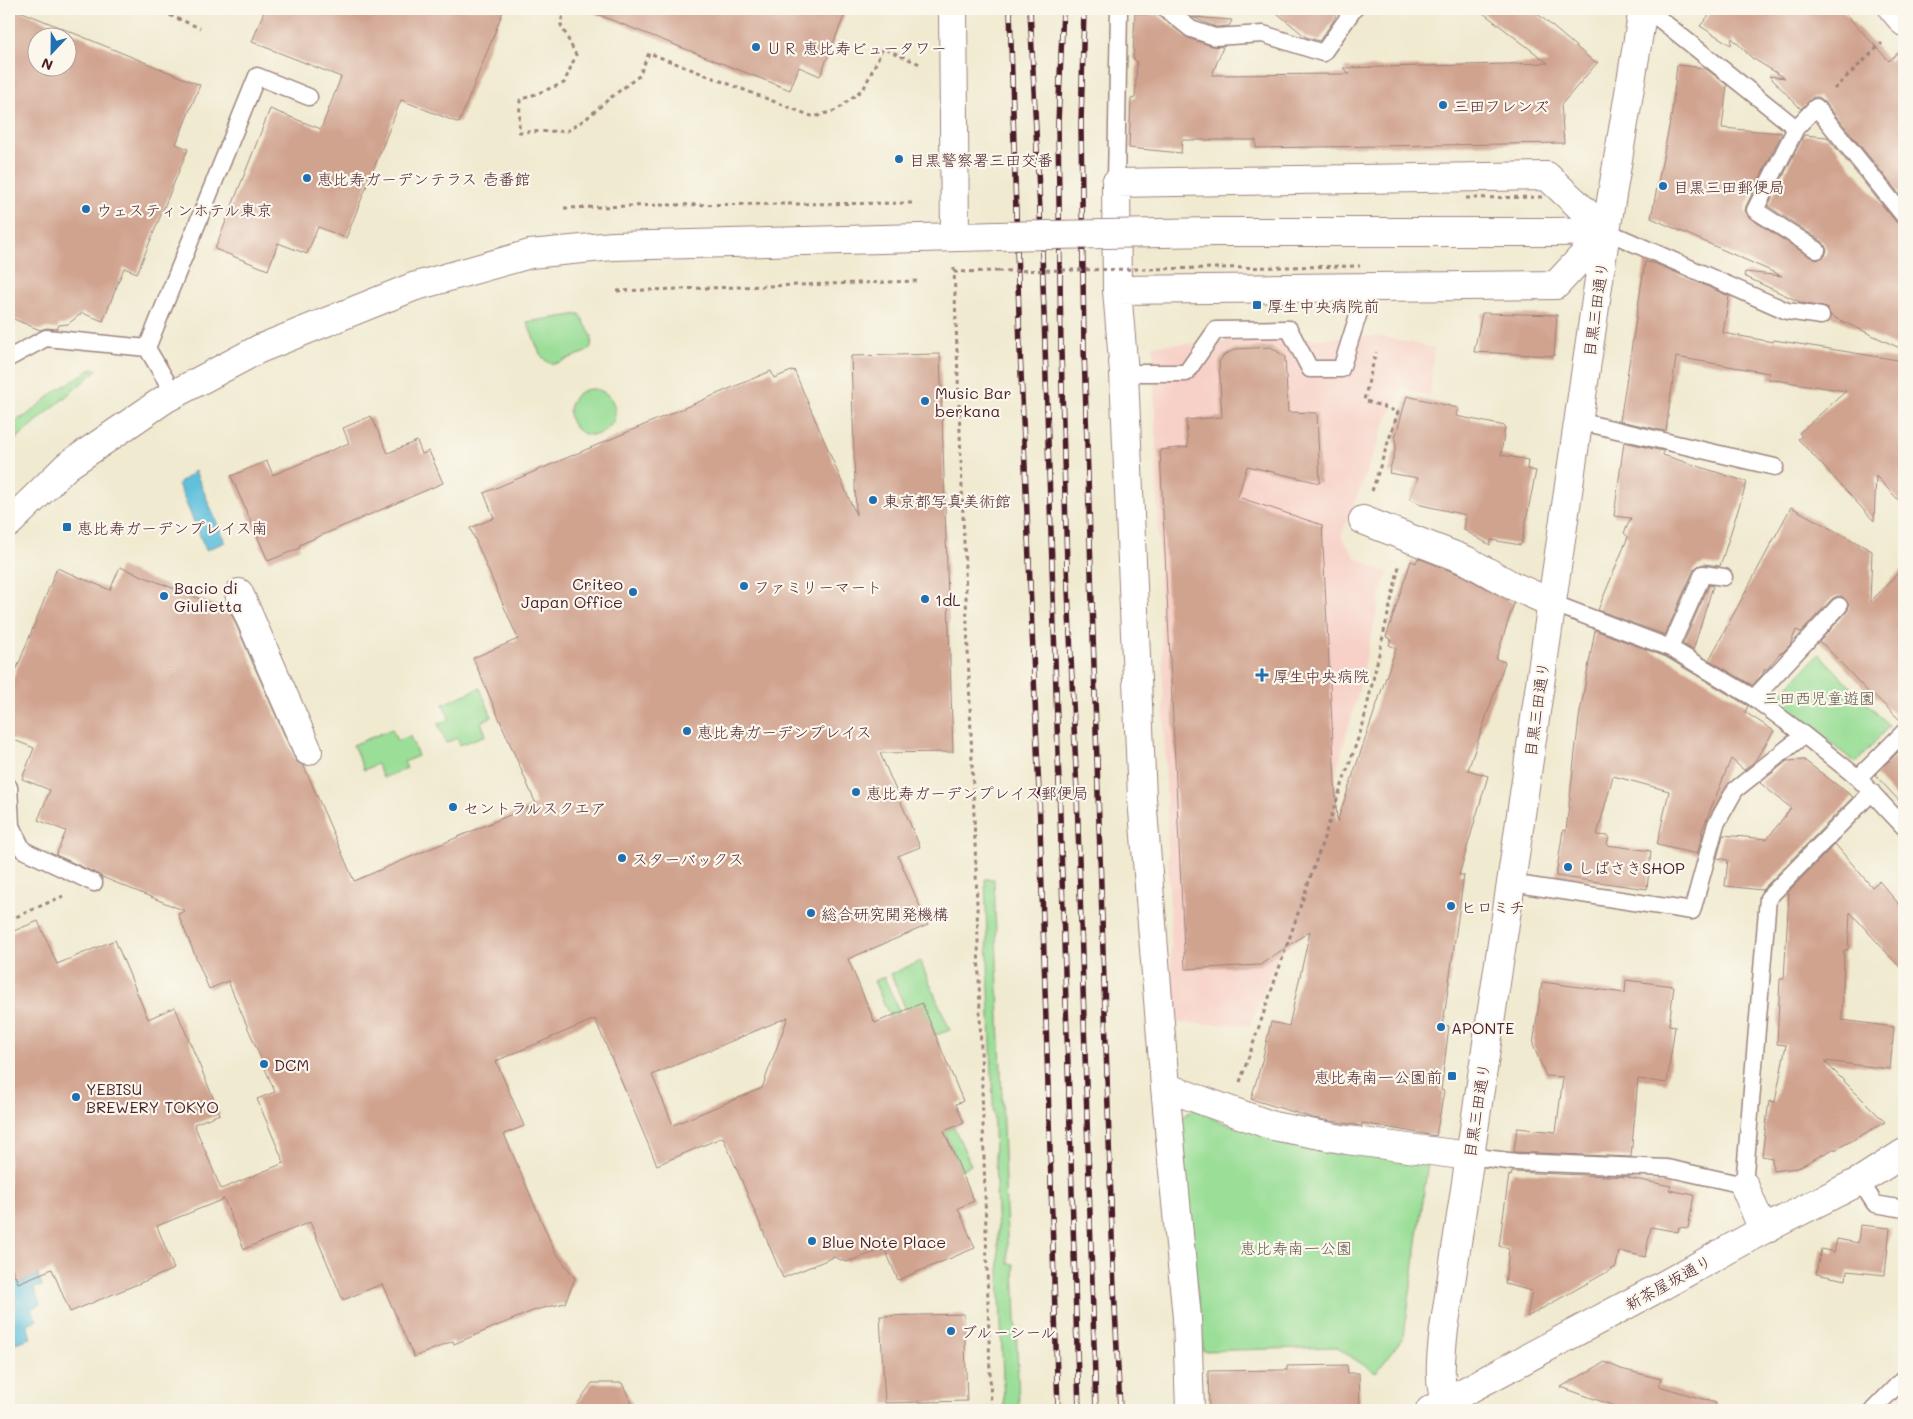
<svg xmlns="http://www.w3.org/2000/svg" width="1913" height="1419" viewBox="0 0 1913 1419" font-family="Mali,'Klee One',sans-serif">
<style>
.built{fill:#f7d1c8}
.green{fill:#9ade97;stroke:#727e61}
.water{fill:#5ec0dc;stroke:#547084}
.building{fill:#d0a38f;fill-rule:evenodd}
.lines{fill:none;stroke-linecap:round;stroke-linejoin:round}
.lane-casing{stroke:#9d847e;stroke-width:19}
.street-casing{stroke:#9d847e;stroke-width:30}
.secondary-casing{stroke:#9d847e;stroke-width:30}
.path{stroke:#9d847e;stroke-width:3;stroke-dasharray:4 4;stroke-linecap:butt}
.lane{stroke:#fff;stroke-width:16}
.street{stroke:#fff;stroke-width:28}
.secondary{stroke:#fff;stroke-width:28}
.rail-casing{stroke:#4a1f2b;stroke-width:5.5}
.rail{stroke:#fbf7ec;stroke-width:4;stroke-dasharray:11;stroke-linecap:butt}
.secondary-bridge-casing{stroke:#9d847e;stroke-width:30;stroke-linecap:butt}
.path-bridge{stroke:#9d847e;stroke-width:3;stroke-dasharray:4 4;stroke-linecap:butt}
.secondary-bridge{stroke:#fff;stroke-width:28}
.poi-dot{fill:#1f6fb2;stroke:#fbf7ec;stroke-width:2}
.labels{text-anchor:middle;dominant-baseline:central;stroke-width:4.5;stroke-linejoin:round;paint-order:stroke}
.poi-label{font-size:16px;fill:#4a1f2b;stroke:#fbf7ec;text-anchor:start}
.street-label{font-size:16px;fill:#4a1f2b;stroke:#fbf7ec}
.park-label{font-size:16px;fill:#62584b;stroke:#fbf7ec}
</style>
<rect width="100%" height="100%" fill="#fbf7ec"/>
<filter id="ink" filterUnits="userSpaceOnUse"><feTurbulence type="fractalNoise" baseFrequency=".02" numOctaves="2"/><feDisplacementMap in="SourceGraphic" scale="10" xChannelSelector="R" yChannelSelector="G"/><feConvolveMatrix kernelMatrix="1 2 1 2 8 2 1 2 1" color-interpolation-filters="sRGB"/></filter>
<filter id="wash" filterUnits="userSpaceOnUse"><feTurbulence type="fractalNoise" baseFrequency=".0096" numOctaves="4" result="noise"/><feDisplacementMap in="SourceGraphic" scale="20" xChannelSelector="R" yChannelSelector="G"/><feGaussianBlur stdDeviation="1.12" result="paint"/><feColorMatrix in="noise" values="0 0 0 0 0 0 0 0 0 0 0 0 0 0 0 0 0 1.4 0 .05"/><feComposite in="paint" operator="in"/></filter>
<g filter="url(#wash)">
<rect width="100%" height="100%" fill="#f0ead0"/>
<path class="built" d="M1379,336L1434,348L1430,397L1400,387L1341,536L1356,558L1388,573L1383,585L1358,693L1329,797L1284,942L1250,1025L1173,1023L1153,345Z"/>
<path class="green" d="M580,314L592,337L591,347L586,352L554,364L547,362L540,354L527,322Z
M93,368L97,370L9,445V423L26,416L56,391Z
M569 412a23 23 0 1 1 46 0a23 23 0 1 1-46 0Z
M1819,654L1889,726L1856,763L1775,700Z
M480,688L492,717L481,722L486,735L460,745L457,738L446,743L438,724L450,719L443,704Z
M392,729L397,741L410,736L418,756L404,762L407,768L383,778L377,764L364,770L353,745Z
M985,879H994L1008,1263L1014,1264L1019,1406L1004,1407Z
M920,961L950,1030L936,1035L922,1004L906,1010L891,974Z
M884,977L900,1013L890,1017L874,981Z
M1193,1109L1221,1122L1263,1134L1428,1163L1404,1336L1376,1373L1336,1347L1203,1351L1180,1120Z
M954,1127L971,1165L961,1170L944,1131Z"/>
<path class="water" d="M195,471L225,542L206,550L178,484Z
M9,1261L18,1283L38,1275L42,1286L34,1288L40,1304L31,1309L37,1320L27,1324L31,1338L9,1345Z"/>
<g id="blocks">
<path class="building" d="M9,9H15L200,85L176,144L188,149L137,273L124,268L103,321L82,313L68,324L59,325L57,329L47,328L40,330L9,317ZM38,38H68V68H38Z
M265,9H504L459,123L401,100L346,238L318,227L307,254L278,243L268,270L215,249L270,109L321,129L341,77L252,42Z
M587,9H847L820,76L799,67L790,90L586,10Z
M1272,9H1339L1332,23L1319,41L1306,37Z
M1478,9H1532L1594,62H1598L1561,105L1564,143L1256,148V140H1182L1181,153L1129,148L1131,99L1135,98L1137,62L1133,58L1135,13L1158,15L1188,38L1212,46L1223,47L1212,75L1350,74L1343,68L1548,63Z
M1705,9H1841L1889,61L1904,47V200L1824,101L1819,97H1813L1801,109L1769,76L1785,78L1752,58L1732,38L1731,45L1700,26L1710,14Z
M1192,17L1232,20L1229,26L1216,27Z
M1677,65L1705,68L1727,85L1722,128L1782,133L1746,206L1745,211L1750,218L1812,258L1817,260L1825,256L1827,250L1823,242L1768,206L1804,135L1827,137L1896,222L1904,226V350L1831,316L1827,308L1802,303L1744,276L1745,272L1782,276L1651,218L1672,112Z
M1645,262L1654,263L1729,296L1723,333L1773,342L1774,340L1904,361V506L1876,476L1874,521L1798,439L1802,436L1799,433L1846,391L1768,379L1769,373L1676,357L1666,431L1620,421Z
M1482,313L1557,315L1554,356L1474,352Z
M1271,347L1285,357L1288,412L1317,413L1320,483L1247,466L1238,497L1322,525L1337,822L1396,648L1389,645L1391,639L1386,637L1411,561L1416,563L1418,558L1461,575L1514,603L1496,659L1505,662L1468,770L1488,776L1459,875H1464L1443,1025L1449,1026L1441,1090L1444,1091L1436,1136L1362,1123V1126L1313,1118L1251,1099L1262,1061L1271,1022L1289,1026L1310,931L1260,965L1185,969L1160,450L1188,447L1186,420L1222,417L1219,362L1224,355L1236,349Z
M940,354L953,752L880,753L920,847L898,856L928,925L848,959L875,1023L922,1003L963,1101L956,1104L964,1123L944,1131L974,1201L958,1208L975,1248L898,1280L885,1249L846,1262L834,1257L783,1278L723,1137L657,1165L595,1019L496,1061L524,1126L504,1134L554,1250L575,1278L565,1303L535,1310L454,1344L453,1341L414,1357L382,1284L343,1300L310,1222L244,1249L224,1199L157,1226L174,1269L70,1312L52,1269L18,1283L9,1261V933L38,921L57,964L115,940L148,1019L175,1007L220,1114L194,1124L221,1189L284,1163L257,1099L275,1092L228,981L209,989L178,914L185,911L102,877L98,874L56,855L66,831L38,820L50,790L22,779L34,748L9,738V688L57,568L110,590L120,567L230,611L294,757L298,763L304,766L354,881L536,804L473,658L518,639L470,528L494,518L484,493L771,371L774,378L794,370L856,515L851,356ZM788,1017L762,1088L673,1125L652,1075Z
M1407,396L1458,408L1456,416L1505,426L1501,455L1528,460L1527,469L1536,471L1521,545L1491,540L1490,545L1464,530L1466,515L1421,505L1410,498L1418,478L1389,473L1396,447L1395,438Z
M371,416L388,453L417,441L422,454L429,451L443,483L299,545L300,548L268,561L231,476L267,461L273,475L349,443L343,428Z
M1624,442L1663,451V455L1747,482L1720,566L1704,564L1698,566L1694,569L1665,635L1598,610L1628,537L1624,533L1631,518L1614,516Z
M1791,507L1872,551L1870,602L1904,567V722H1902L1871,692L1869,693L1824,645L1819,642L1849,609L1848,603L1842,596H1837L1832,599L1801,632L1796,630L1790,645L1782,653H1780L1767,669H1765L1762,675L1752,685L1709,660Z
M1709,585L1713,586L1693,650L1683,644Z
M1595,630L1666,657L1748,706L1745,712L1774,731L1754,762L1744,770L1731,759L1701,833H1703L1697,854L1657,845L1669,791L1613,776L1597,835L1609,836L1607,845L1651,851L1647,889L1556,876L1563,830L1566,831L1579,718Z
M1904,746V806L1875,775Z
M1804,760L1853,797L1762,890L1725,886L1728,860L1717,858L1723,835L1767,839L1791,808L1760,783L1787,761Z
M1835,844L1872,887L1879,881L1904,910V972L1850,912L1848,950H1844L1842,1020L1894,1027L1890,1069L1824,1061L1885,1122L1835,1150V1148L1797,1168L1773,1171L1772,1158L1762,1156L1769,1101L1775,1102L1786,1045L1777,1044L1780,979H1784L1789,893H1787Z
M1626,980L1674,986L1669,1025L1675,1026L1667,1083L1638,1079L1631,1157L1514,1152L1517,1128L1556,1132L1563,1077L1546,1076L1533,1045L1542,982L1625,993Z
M1512,1172L1630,1177L1629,1178L1671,1186L1669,1190L1694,1195L1688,1228L1679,1227L1678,1232L1651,1227L1645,1257L1619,1251L1616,1267L1527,1317L1532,1291L1505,1284L1509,1249L1499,1246L1509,1175L1511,1176Z
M1860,1225L1890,1228L1885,1275L1847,1271L1846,1280L1816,1274L1821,1249L1834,1252L1837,1239L1858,1243Z
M964,1314L967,1401L885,1403L880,1316Z
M1605,1362L1621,1369L1661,1379L1659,1386L1716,1403L1715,1410H1625L1561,1387Z
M1347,1365L1348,1373H1359L1360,1405L1349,1407V1410H1209L1208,1371L1287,1370V1366Z
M592,1383H622L635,1410H573Z"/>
</g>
</g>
<g filter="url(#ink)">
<use href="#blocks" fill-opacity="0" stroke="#9d847e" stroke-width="1"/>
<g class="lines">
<defs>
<path id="lane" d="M1166,9L1191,29L1215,37L1263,34L1323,53L1354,9
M1647,9L1796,128L1816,107L1904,216
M1796,128L1755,210L1817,250
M1116,183L1119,9
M1606,231L1787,311L1821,316
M9,358L46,338L147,348
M1124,373H1186L1216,330L1289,329L1310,369H1341L1367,287
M174,394L147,348L257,76L309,97
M1578,421L1775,467
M1552,603L1670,648L1754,698L1804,735L1858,778L1904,827
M1670,648L1703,574L1724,577
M1754,698L1839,606
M1858,778L1904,732
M9,787L11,826L23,850L94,883
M1511,883L1692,911L1716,824L1735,790L1804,735
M1469,1156L1516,1162L1667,1168L1744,1185L1768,898L1872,792
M1860,1181L1875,1204L1904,1209
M1873,1410L1904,1378"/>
<path id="street" d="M1893,9L1904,22
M1117,290L1556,285L1606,231L1547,176L1116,183L1117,290L1124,373L1142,798L1165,1087L1187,1318L1190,1410
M1363,520L1468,561L1511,585L1552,603
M239,593L308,751
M1165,1087L1273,1126L1347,1140L1469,1156
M1744,1185L1763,1230"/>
<path id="secondary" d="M953,9L955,237
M1553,232L1606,231
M9,523L67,466L165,399L259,349L413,287L530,254L613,246L998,236
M1430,1410L1662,1286L1763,1230L1860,1181L1904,1153
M1448,1410C1437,1386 1441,1355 1444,1329L1511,883L1606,231L1643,9"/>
</defs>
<use href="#lane" class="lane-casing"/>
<use href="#street" class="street-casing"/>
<use href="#secondary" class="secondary-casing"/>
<path class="path" d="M155,9L200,28
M566,9L560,23L576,55L564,83L520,100L519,132L567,131L587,118L610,98L639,76L649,53L814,117L837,110L864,88L883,48L922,65
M1834,89L1882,43
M564,208L661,205L916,203
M954,268L976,870L991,1410
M954,272L998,271
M617,291L919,281
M1372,491L1398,412L1364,400L1376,352
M9,920L63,896
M1240,1082L1363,724L1399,566"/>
<use href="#lane" class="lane"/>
<use href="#street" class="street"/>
<use href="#secondary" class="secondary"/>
<defs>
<path id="rail" d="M1010,9L1020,349L1039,793L1058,1410
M1030,9L1042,252L1079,1410
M1063,9L1058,123L1061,350L1067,566L1077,793L1096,1410
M1084,9L1081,124L1084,349L1113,1266L1120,1410"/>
</defs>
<use href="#rail" class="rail-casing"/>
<use href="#rail" class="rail"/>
<defs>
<path id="secondary-bridge" d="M998,236L1215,232H1553"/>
</defs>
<use href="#secondary-bridge" class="secondary-bridge-casing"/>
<path class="path-bridge" d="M1466,198L1545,197
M998,271L1360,266"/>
<use href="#secondary-bridge" class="secondary-bridge"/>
</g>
</g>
<g class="poi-dot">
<circle cx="756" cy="47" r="5"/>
<circle cx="1443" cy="105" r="5"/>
<circle cx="899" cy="159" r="5"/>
<circle cx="307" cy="178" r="5"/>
<circle cx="1663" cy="186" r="5"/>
<circle cx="86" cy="209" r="5"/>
<rect x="1252" y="300" width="10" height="10" rx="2.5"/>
<circle cx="925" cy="401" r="5"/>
<circle cx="873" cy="500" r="5"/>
<rect x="62" y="522" width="10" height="10" rx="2.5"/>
<circle cx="744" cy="586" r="5"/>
<circle cx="633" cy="592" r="5"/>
<circle cx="164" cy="596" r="5"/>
<circle cx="925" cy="599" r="5"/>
<path d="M1259.5 667.5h5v5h5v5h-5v5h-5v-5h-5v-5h5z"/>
<circle cx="687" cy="731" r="5"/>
<circle cx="856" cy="792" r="5"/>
<circle cx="453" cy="807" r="5"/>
<circle cx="622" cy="858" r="5"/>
<circle cx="1568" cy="867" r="5"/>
<circle cx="1451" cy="906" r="5"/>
<circle cx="811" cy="913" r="5"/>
<circle cx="1441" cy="1027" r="5"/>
<circle cx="264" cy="1064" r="5"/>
<rect x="1447" y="1071" width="10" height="10" rx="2.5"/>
<circle cx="76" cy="1097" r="5"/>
<circle cx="812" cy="1241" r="5"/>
<circle cx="951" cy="1331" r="5"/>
</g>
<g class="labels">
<g class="poi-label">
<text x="766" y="47">ＵＲ 恵比寿ビュータワー</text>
<text x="1453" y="105">三田フレンズ</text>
<text x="909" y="159">目黒警察署三田交番</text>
<text x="317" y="178">恵比寿ガーデンテラス 壱番館</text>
<text x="1673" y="186">目黒三田郵便局</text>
<text x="96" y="209">ウェスティンホテル東京</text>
<text x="1267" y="305">厚生中央病院前</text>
<text x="935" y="392">Music Bar<tspan x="935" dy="18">berkana</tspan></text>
<text x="883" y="500">東京都写真美術館</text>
<text x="77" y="527">恵比寿ガーデンプレイス南</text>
<text x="623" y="583" text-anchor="end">Criteo<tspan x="623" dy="18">Japan Office</tspan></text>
<text x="754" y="586">ファミリーマート</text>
<text x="174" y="587">Bacio di<tspan x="174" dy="18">Giulietta</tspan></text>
<text x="935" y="599">1dL</text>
<text x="1273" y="675">厚生中央病院</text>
<text x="697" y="731">恵比寿ガーデンプレイス</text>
<text x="866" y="792">恵比寿ガーデンプレイス郵便局</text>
<text x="463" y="807">セントラルスクエア</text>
<text x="632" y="858">スターバックス</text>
<text x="1578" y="867">しばさきSHOP</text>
<text x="1461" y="906">ヒロミチ</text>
<text x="821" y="913">総合研究開発機構</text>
<text x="1451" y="1027">APONTE</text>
<text x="274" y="1064">DCM</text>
<text x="1442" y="1076" text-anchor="end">恵比寿南一公園前</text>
<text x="86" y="1088">YEBISU<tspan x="86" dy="18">BREWERY TOKYO</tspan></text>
<text x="822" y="1241">Blue Note Place</text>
<text x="961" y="1331">ブルーシール</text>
</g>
<g class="street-label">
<text transform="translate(1595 309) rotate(-82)">目黒三田通り</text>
<text transform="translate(1536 709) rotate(-82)">目黒三田通り</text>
<text transform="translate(1476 1110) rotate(-81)">目黒三田通り</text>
<text transform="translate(1668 1282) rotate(-29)">新茶屋坂通り</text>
</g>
<g class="park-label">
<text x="1819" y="697">三田西児童遊園</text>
<text x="1296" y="1247">恵比寿南一公園</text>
</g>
</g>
<rect width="1913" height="1419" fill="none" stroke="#fbf7ec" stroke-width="30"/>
<g transform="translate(52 52) rotate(202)"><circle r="24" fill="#fbf7ec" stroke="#b4a19f"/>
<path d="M0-4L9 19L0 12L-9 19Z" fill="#1f6fb2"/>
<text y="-8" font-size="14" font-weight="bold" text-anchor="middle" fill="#4a1f2b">N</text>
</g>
</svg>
